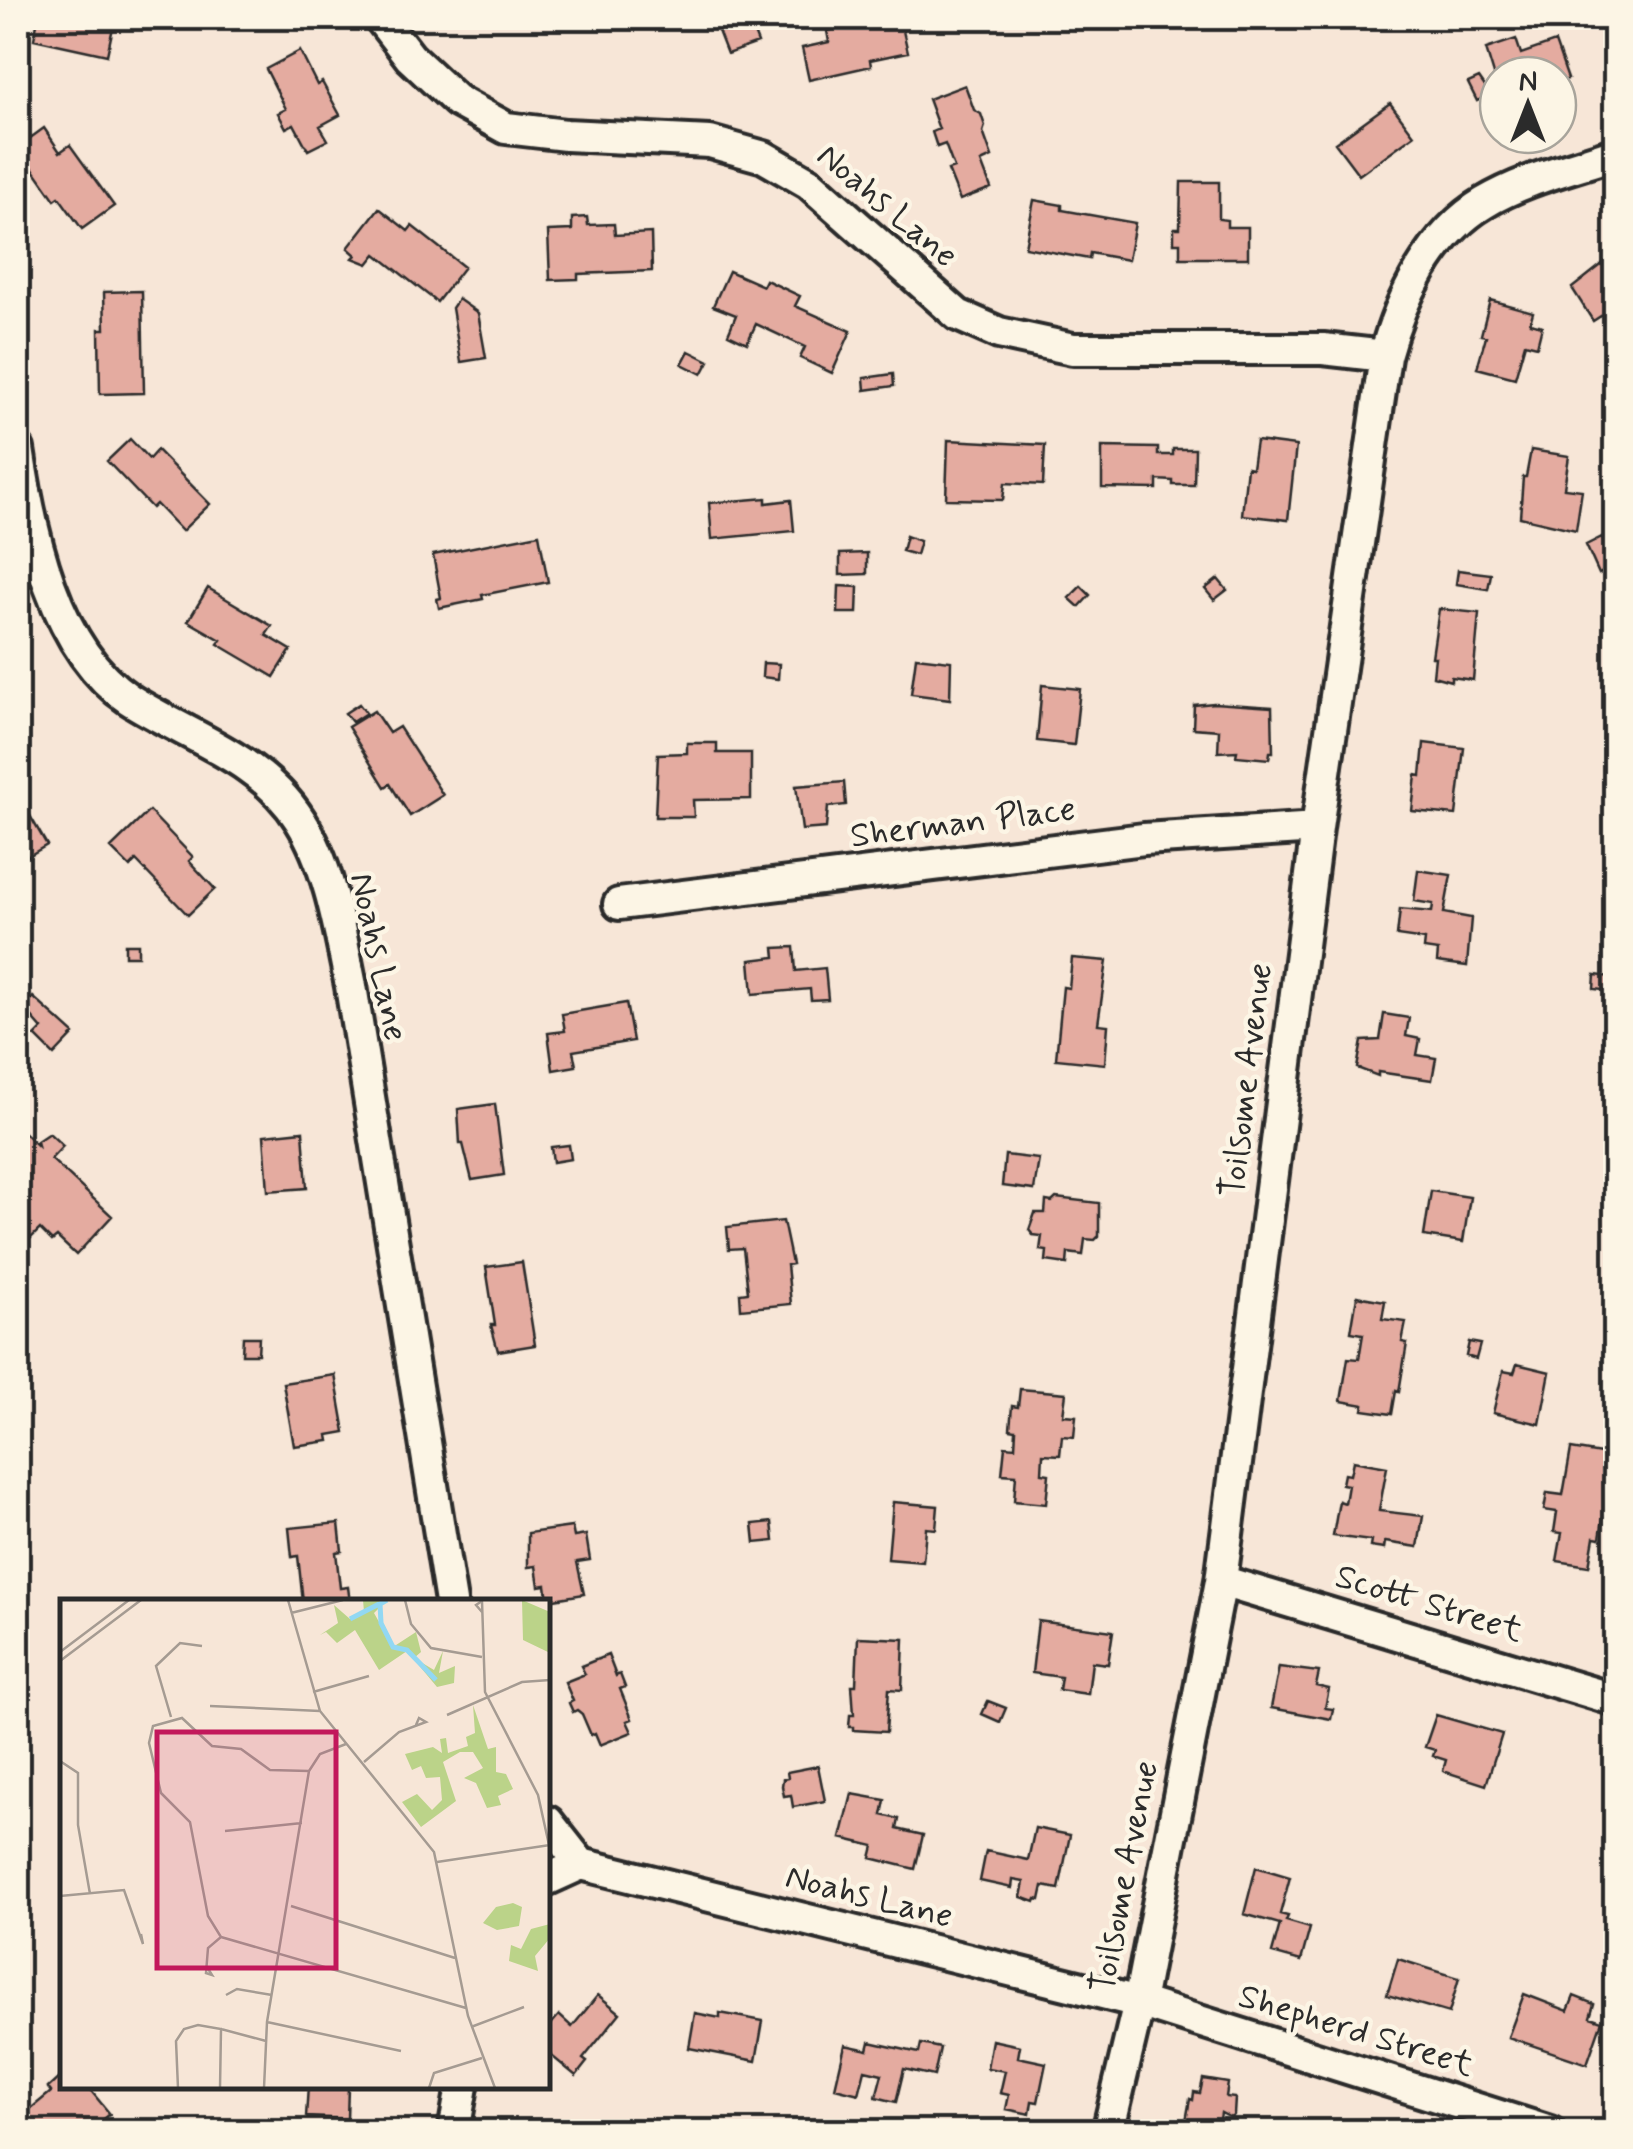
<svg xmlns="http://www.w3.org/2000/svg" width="1633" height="2149" viewBox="0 0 1633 2149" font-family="Mynerve,sans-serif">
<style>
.building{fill:#e4aba0;stroke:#2b2b2b;stroke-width:2.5}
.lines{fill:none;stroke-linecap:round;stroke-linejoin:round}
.minor-casing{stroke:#2b2b2b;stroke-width:38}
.minor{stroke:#fcf5e5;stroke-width:30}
.labels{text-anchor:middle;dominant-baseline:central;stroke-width:9;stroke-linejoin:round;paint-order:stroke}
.street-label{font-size:35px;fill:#2b2b2b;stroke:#fcf5e5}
.inset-river{fill:none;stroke:#92d8f3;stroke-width:5}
.inset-road{fill:none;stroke:#a59b92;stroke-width:2.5}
.view{fill:#c2185b;fill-opacity:0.15;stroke:#c2185b;stroke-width:5}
.inset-edge{fill:none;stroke:#2b2b2b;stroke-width:5}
</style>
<rect width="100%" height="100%" fill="#f7e6d7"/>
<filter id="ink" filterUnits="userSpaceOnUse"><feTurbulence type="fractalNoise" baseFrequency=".01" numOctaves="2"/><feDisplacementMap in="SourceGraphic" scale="20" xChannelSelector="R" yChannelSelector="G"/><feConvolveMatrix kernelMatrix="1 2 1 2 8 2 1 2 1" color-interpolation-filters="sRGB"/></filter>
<g filter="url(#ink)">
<path class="building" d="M38,18H115L107,55L34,39Z
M713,18H748L758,43L727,54Z
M887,18H900L908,52L870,60L871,66L809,80L802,48L829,42L827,31Z
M1516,39L1521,54L1555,42L1568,79L1558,82V75H1498V88L1486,49Z
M300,51L317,85L322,82L340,115L320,126L328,140L308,150L294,124L286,128L278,113L286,109L266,69Z
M1479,78L1488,91L1485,93L1487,96L1477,101L1468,83Z
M965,85L974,110L981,114L985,126L983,132L992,157L981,162L991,188L960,200L948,170L954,168L945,144L937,147L932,132L939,129L928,99Z
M1390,103L1414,135L1359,175L1335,143Z
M44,128L60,152L70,145L114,206L82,229L59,197L55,200L18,147Z
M1181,182H1219V219L1227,220V227H1248V258H1180V243H1174V228H1180Z
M1034,200L1062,205V210L1135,223L1128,260L1090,253L1089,259L1025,247Z
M379,208L408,231L412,226L464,267L437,302L376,254L368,264L353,258L356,255L348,248Z
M587,217L588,225L614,224L615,235L651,233L652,271L578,274V279L550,280L548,231L572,230V218Z
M1616,260V306L1593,321L1572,288L1605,262L1607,266Z
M729,271L763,286L766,280L800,296L795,306L851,331L832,373L800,358L805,347L756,324L747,343L728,334L736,315L713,306Z
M142,291L144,393L100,394L99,329H105L104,292Z
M458,299L478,313L486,358L461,362L452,308Z
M1490,300L1533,312L1530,323L1542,326L1537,346L1525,343L1515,378L1477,368L1486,336L1481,335Z
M689,351L709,361L702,374L682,364Z
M893,374L894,386L865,390L864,378Z
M130,439L149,459L157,450L210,504L182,531L156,504L152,508L107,461Z
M948,440L1045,445L1043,485L1005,483L1003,500L946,499Z
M1256,441L1296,446L1288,520L1242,515L1247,467L1252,468Z
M1102,447L1158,448V455H1173V449H1195L1194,485H1173V481L1157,480V489L1102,488Z
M1531,450L1569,456L1564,488L1582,490L1576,530L1520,517L1523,477H1526Z
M766,498V503L791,500L794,531L712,539L709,503Z
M539,534L548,582L482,595L483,599L439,608L437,599L441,598L433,555Z
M906,536L920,541L916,555L902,551Z
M1602,537L1604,541L1609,539L1616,550V566L1599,574L1586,545Z
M867,553V574L840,575V554Z
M1458,570L1491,574L1488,589L1456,584Z
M1218,579L1227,590L1214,600L1205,589Z
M839,586L858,587L857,613H838Z
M1081,586L1090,595L1079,607L1069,598Z
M208,588L272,626L266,635L291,650L274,677L218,644L221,640L188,621Z
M1439,609L1479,613L1473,680L1451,677V681L1433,676L1435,657H1432Z
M916,657L951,661L950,699L911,694Z
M763,663L779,664L778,679L762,677Z
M1042,685L1080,689L1074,745L1037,741Z
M1214,703L1272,707L1273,752H1270L1269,759L1236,756L1237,751L1218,752L1219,730L1193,728L1194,705Z
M359,704L366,713L352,722L345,713Z
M374,711L389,733L399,727L443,795L410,816L390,784L385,787L348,727Z
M687,743H717V753H751V799L693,800L694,817H655L658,754L687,753Z
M1424,743L1464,748L1456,815L1412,811L1416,775L1421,776Z
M844,782L846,805L828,807L826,828L802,830L796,786Z
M18,795L47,845L20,861L18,857Z
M149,811L193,857L189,861L215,889L188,915L136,861L130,867L111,848Z
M1418,870L1451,875L1444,913L1471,918L1467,966L1437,962L1438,951L1424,949L1425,940L1397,936L1400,909L1432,912L1433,904L1414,901Z
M125,944H138V956H125Z
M794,947L796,971L825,968L828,999L811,1000L810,989L753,994L750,960L775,957L774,948Z
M1072,958L1107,961L1098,1024L1108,1025L1105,1064L1056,1059L1063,987L1069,988Z
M1595,975L1612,977L1611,991L1594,989Z
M33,997L74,1034L54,1055L35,1036L42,1029L23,1007Z
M626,1003L633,1041L573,1051L576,1066L553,1070L548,1033L565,1031L562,1014Z
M1384,1014L1409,1018L1406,1036L1420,1039L1417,1055L1436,1058L1432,1080L1378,1072V1076L1357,1068L1362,1041L1380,1040Z
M495,1104L504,1175L472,1180L463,1144H460L458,1109Z
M18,1127L38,1146L37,1141L49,1133L63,1146L51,1159L112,1216L76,1255L57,1237L52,1241L40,1229L31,1238L18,1225L20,1210L18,1207Z
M303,1131L307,1188L268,1191L264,1135Z
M569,1145L571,1159L553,1162L551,1147Z
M1005,1155L1039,1159L1034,1190L1002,1186Z
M1431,1191L1470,1197L1463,1242L1424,1236Z
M1056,1198L1099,1203V1236L1095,1240L1085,1239L1083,1255L1068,1253L1067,1264L1046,1261L1047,1251L1040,1250L1042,1236L1033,1235L1029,1230L1035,1213H1045L1046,1201L1052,1202Z
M783,1221L792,1264L787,1265L791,1304L741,1309L740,1293L748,1292L743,1248L729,1249L727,1227Z
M522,1262L535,1345L498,1351L491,1325H495L486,1267Z
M1357,1296L1385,1301L1382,1319L1406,1322L1402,1342L1407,1343L1399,1392L1396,1391L1392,1414L1363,1410L1364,1405L1341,1401L1348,1358L1359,1359L1363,1334L1351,1332Z
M243,1337H259L258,1354H242Z
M1469,1342L1480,1344L1476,1359L1466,1356Z
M1517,1364L1550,1372L1540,1424L1493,1413L1503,1371L1514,1373Z
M335,1375L345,1432L328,1435L329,1441L294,1446L283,1383Z
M1020,1389L1066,1393L1063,1415L1076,1416L1074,1437L1062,1436L1060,1455L1043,1454L1042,1473L1049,1474L1046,1504L1014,1501L1016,1475L1002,1474L1005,1446L1015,1447L1016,1430L1010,1429L1012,1406L1018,1407Z
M1571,1449L1613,1456L1600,1538L1594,1537L1589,1566L1557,1561L1562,1533L1554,1532L1557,1512L1544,1510L1547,1493L1563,1495Z
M1353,1461L1387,1467L1379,1511L1423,1516L1418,1547L1385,1542L1384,1549L1370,1547L1371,1541L1333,1536L1339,1501L1345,1503L1348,1485L1342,1484L1344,1474L1350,1475Z
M893,1502L938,1506L936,1529L926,1528L923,1562L888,1559Z
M772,1522L774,1541L755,1543L753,1524Z
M339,1523L342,1551L336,1552L340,1588L348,1587L350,1602H303L298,1556L292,1557L289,1528Z
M572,1527L574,1537L586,1535L590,1560L577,1562L584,1594L548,1600L546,1585L539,1586L536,1566L528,1567V1533Z
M1038,1621L1113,1631L1108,1664L1092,1662L1088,1694L1059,1690L1061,1677L1032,1673Z
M858,1637L904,1639L902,1690L889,1689L886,1732L853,1730V1727H849L850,1715H854L852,1685H856Z
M608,1655L616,1676L620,1674L625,1687L620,1689L632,1719L627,1721L632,1732L600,1745L595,1733L591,1735L582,1714L577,1710L573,1712L569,1703L573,1701L565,1682L585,1674L581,1666Z
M1279,1667L1319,1672L1316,1686L1329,1689L1325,1708L1333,1709L1331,1719L1271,1708Z
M988,1701L1006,1708L1000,1722L982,1714Z
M1436,1715L1502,1734L1486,1785L1443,1771L1446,1760L1433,1756L1435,1750L1425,1747Z
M818,1766L825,1801L793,1807L791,1795L784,1796L782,1786L783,1779L788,1778L787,1772Z
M852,1794L885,1800L882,1815L899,1819L897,1829L923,1835L915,1869L871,1858L874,1846L841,1838Z
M1035,1828L1070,1835L1059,1889L1043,1886L1040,1900L1036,1899L1035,1902L1021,1897L1024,1882L1013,1880L1012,1888L980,1881L986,1851L1028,1860Z
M1256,1867L1290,1877L1280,1914L1288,1916L1286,1921L1310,1928L1301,1961L1272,1953L1280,1924L1244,1914Z
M1398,1959L1459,1978L1449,2013L1387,1995Z
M1524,1994L1568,2011L1574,1996L1594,2004L1590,2017L1602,2021L1587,2064L1508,2037Z
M598,1995L620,2013L583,2059L587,2062L576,2076L548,2053V2028L559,2015L572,2027Z
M695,2013L720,2018V2013L763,2021L756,2061L689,2048Z
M992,2040L1020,2046L1018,2057L1046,2063L1038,2102L1032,2101L1030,2114L1006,2109L1009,2095L1000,2093L1005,2071L987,2068Z
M870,2042L919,2053L921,2044L940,2048L934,2076L904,2069L896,2102L876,2097L882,2074L865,2070L859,2094L835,2088L845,2045L868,2050Z
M1616,2048V2102L1603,2098Z
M62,2075V2086H87L110,2114L88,2132H18V2119L51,2092L48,2088Z
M1203,2079L1228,2083L1226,2097L1235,2098L1234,2115L1231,2118L1221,2113L1218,2132H1184L1190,2099L1193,2100L1194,2092L1200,2093Z
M308,2086H348L347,2119L306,2117Z
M1228,2122L1250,2126L1249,2132H1226Z"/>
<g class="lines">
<defs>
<path id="minor" d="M380,18L410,57L457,101L506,128L566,135L710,142L764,157L809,183L958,315L999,333L1073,349H1323L1385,356
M18,449C30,531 54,649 129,699C188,737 260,757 300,820C330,867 340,932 351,986L451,1602
M619,904L1144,839L1317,828
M1221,1581L1616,1700
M548,1822L581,1864L548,1879
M581,1864L1139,2002L1550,2132
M454,2132L462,2086
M1108,2132L1139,2002L1221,1581L1317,828L1385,356C1400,299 1432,234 1484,203C1523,179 1573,168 1616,153"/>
</defs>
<use href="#minor" class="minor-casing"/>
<use href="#minor" class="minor"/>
</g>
</g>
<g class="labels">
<g class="street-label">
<text transform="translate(887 206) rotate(40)">Noahs Lane</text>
<text transform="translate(963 823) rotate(-7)">Sherman Place</text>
<text transform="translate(378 957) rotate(78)">Noahs Lane</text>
<text transform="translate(1247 1080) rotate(-83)">Toilsome Avenue</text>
<text transform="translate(1429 1604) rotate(17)">Scott Street</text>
<text transform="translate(1125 1877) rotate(-79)">Toilsome Avenue</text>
<text transform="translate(869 1897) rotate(14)">Noahs Lane</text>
<text transform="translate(1356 2031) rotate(17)">Shepherd Street</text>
</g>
</g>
<g transform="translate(60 1599)">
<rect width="490" height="490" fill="#f7e6d7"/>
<path d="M303,1H327L314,14L333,48L356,33L361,53L354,59L374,71L383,52L379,74L395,67L394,84L377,88L347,52L319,71L295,31L277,44L266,33L260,36L278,24L274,6L290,20L304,13ZM462,1L490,13V54L463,41ZM413,106L428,150L436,148V173L446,175L453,190L438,197L441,206L427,209L416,184L404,179L423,169L413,153H400L383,163L396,202L361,228L342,203L357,195L372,211L382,201L380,178L366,179L361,167L352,171L345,155L373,148L382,154L380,140L386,139L388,154L408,147L406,138L415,134ZM453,304L462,308L459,327L437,331L423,324L436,308ZM490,325V339L475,357L478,372L449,362L451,346L461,350L471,330Z" fill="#bbd389"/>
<path class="inset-river" d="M327,1L320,5L321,24L333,48L347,51L376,81M290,20L319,5"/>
<path class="inset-road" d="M228,1L260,112L374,253L408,417L435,489M345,1L351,25L371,49L422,58M422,13L416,6L422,2L425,93L478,196L489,246M231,14L283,1M0,53L69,1M0,62L81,1M253,93L309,77M150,107L260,112M387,116L462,83L490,81M111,118L96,67L120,44L142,47M0,162L18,174V226L30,295M304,163L339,133L366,123L359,119L356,126M165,232L242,224M377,263L490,246M0,297L64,291L83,345L81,335M231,307L395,359M161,338L406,409M147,368L152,376L146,374L148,349L161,338L148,317L130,223L101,194L89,144L93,127L122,119L152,147L181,150L210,171L249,172M166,396L177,390L212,396M207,423L341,452M411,428L464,408M161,430L206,442M118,489L116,442L124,430L138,426L161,430L160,489M204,489L207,423L249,172L260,155L286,145M369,489L374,474L422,459"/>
<path class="view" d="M97,133H276V369H97Z"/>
<rect width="490" height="490" class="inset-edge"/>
</g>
<rect width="1633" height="2149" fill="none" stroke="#fcf5e5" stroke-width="60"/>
<rect x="30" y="30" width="1573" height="2089" fill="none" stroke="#2b2b2b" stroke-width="4" filter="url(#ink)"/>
<g transform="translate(1528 105)"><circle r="48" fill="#fcf5e5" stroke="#a8a49b" stroke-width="2.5"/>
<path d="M0-8L18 38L0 25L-18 38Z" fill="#2b2b2b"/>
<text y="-15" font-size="28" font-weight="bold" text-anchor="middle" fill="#2b2b2b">N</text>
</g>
</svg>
